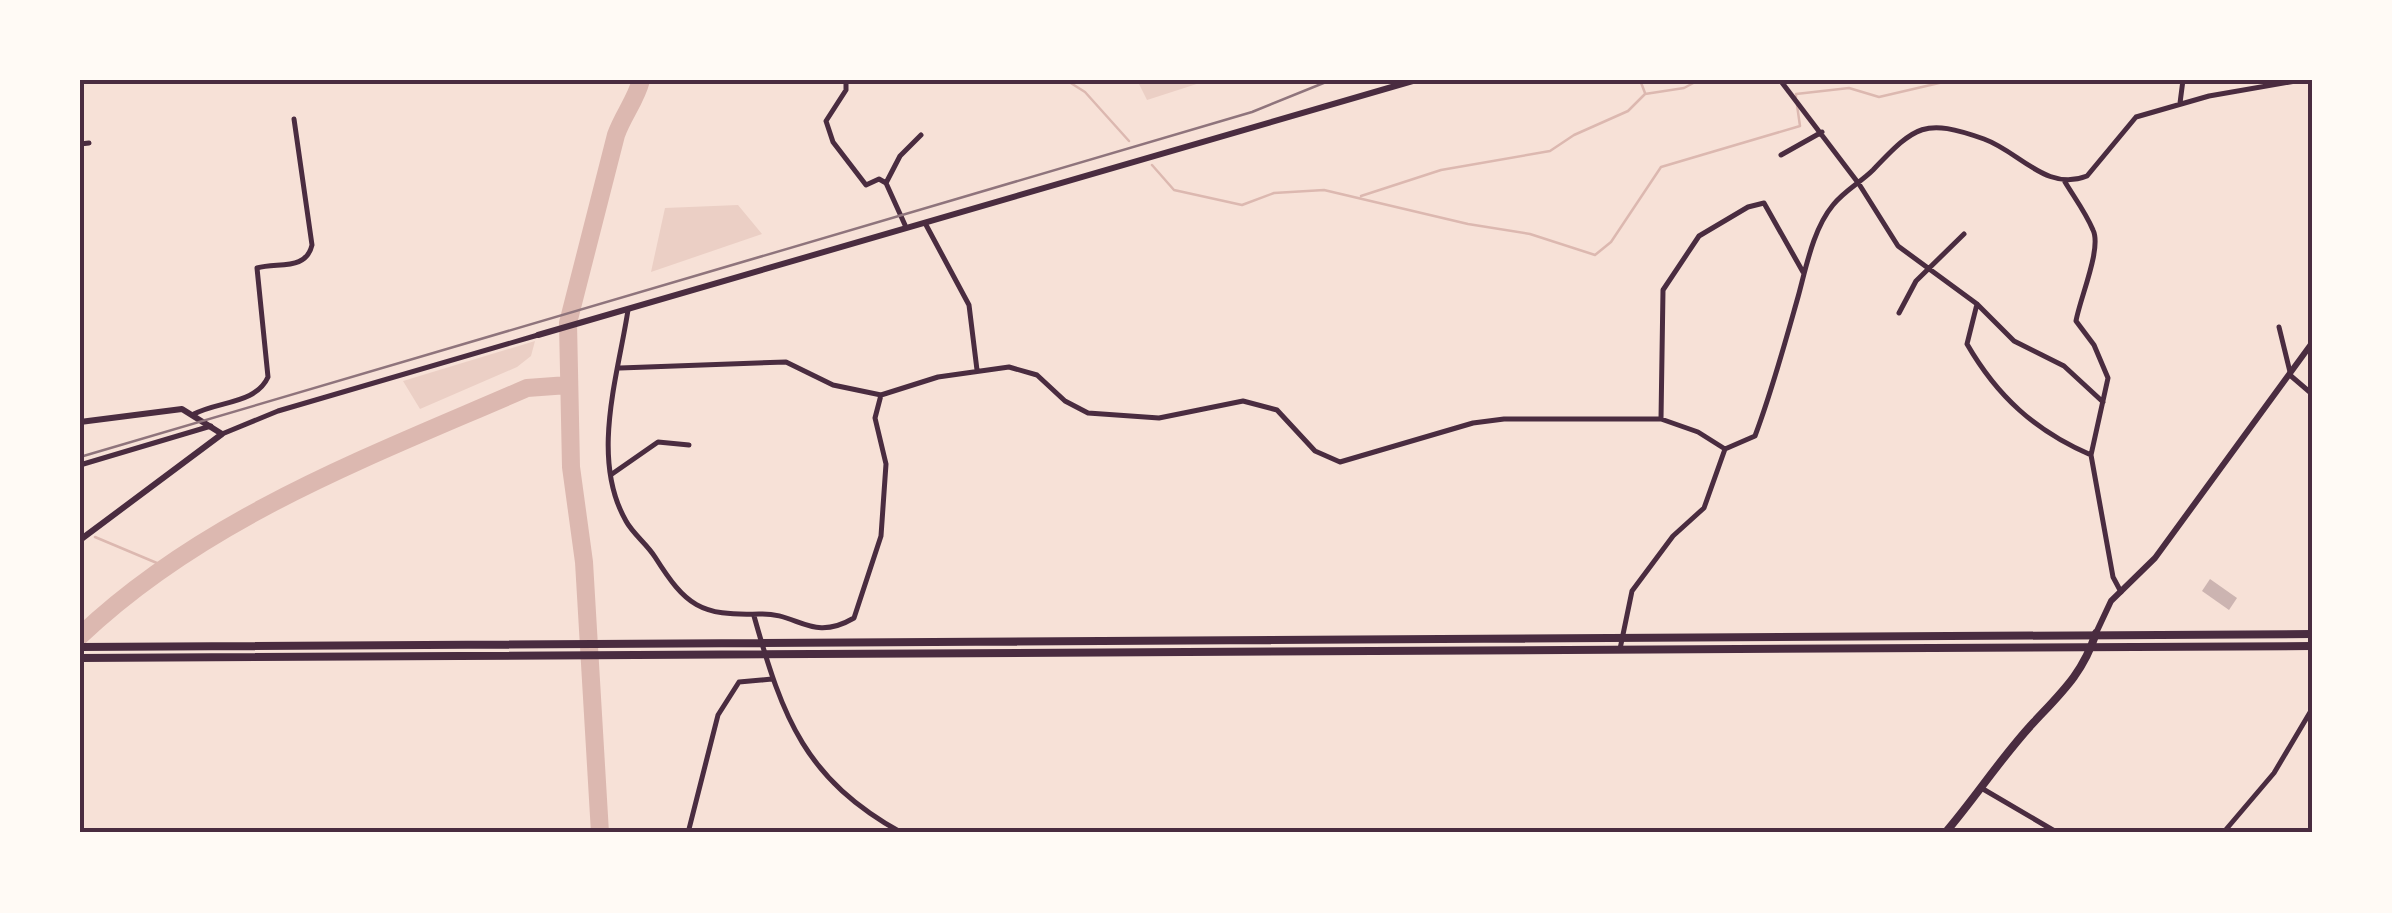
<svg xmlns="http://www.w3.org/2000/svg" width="2392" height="913" viewBox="0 0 2392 913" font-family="'Open Sans',sans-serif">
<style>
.green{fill:#ebcfc5}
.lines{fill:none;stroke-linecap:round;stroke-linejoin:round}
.stream{stroke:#dcb8b0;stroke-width:2.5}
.river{stroke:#dcb8b0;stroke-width:18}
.building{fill:#ccb4b1}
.minor{stroke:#4a2c40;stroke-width:5}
.tertiary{stroke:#4a2c40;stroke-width:6}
.primary{stroke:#4a2c40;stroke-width:8}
.trunk{stroke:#4a2c40;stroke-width:8}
.rail{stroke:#8f747c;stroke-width:2.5}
.neatline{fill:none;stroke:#4a2c40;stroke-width:4}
</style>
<rect width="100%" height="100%" fill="#f7e1d7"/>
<path class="green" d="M1137,80H1209L1147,100Z
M738,205L762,234L651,272L665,208Z
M535,341L531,356L517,367L420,409L403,381Z"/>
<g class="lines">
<path class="stream" d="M1066,80L1085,92L1129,141
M1640,80L1645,93
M1796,97V94L1849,88L1879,97L1952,80
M1152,165L1174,190L1242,205L1274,193L1324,190L1468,224L1530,234L1595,255L1611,242L1661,167L1800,126L1797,105
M1361,196L1441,170L1550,151L1574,135L1628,111L1645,94L1684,88L1699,80
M95,537L164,566"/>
<path class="river" d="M80,636C205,517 371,456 527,388L568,385
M600,833L584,562L571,467L568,323L616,135C623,115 636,100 641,80"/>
</g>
<path class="building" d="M2210,579L2237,598L2229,610L2202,591Z"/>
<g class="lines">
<path class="minor" d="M846,80V90L826,121L833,142L866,185L879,179L886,183L905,225
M1780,80L1859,184L1898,246L1977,304L2014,341L2064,366L2103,402
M2180,103L2183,80
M80,144L89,143
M1781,155L1822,132
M2065,182C2074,197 2086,213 2093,230C2102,248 2080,298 2076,321L2094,345L2108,378L2091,455L2113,577L2121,592
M886,183L900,156L921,135
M925,223L969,305L977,370
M1977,304L1967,344C1997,396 2035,431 2091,455
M628,310C618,376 590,458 626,521C633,534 647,544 655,557C686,606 700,616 759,614C798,612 811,643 854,618L881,536L886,464L875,418L881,395
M1899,313L1916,281L1964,234
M2279,327L2291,376L2312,394
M620,368L786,362L833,385L881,395L938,377L1009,367L1037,375L1065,401L1088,413L1159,418L1243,401L1277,410L1315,451L1340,462L1473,423L1504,419H1661L1698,432L1725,449
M194,414C218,401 256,404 268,377L257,268C278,262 306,271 312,245L294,119
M1661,419L1663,290L1699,236L1748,207L1764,203L1803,272
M222,434L278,411L538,335
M80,465L211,426
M612,474L658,442L689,445
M754,616C783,719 805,779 902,833
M1620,649L1632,591L1673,536L1704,508L1725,449L1755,436C1772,391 1785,343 1798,297C1806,268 1813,229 1833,205C1844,191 1861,182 1873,170C1916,125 1924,118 1984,139C2020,152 2046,192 2087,176L2136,117L2209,96L2301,80
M1983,789L2058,833
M80,829L84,833
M688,833L718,715L739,682L772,679
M2223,833L2274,773L2312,709"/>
<path class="tertiary" d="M538,335L1416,80
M80,422L182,409L222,434L80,540
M2096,633L2111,601L2155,558L2312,343"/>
<path class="primary" d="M1945,833C1976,797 2002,756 2034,722C2062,692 2083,673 2096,633"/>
<path class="trunk" d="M80,647L2312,634
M80,658L2312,646"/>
<path class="rail" d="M80,457L1252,112L1331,80"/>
</g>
<rect width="2392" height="913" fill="none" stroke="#fffaf5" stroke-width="165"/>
<rect x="82" y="82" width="2228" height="748" class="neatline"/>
</svg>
